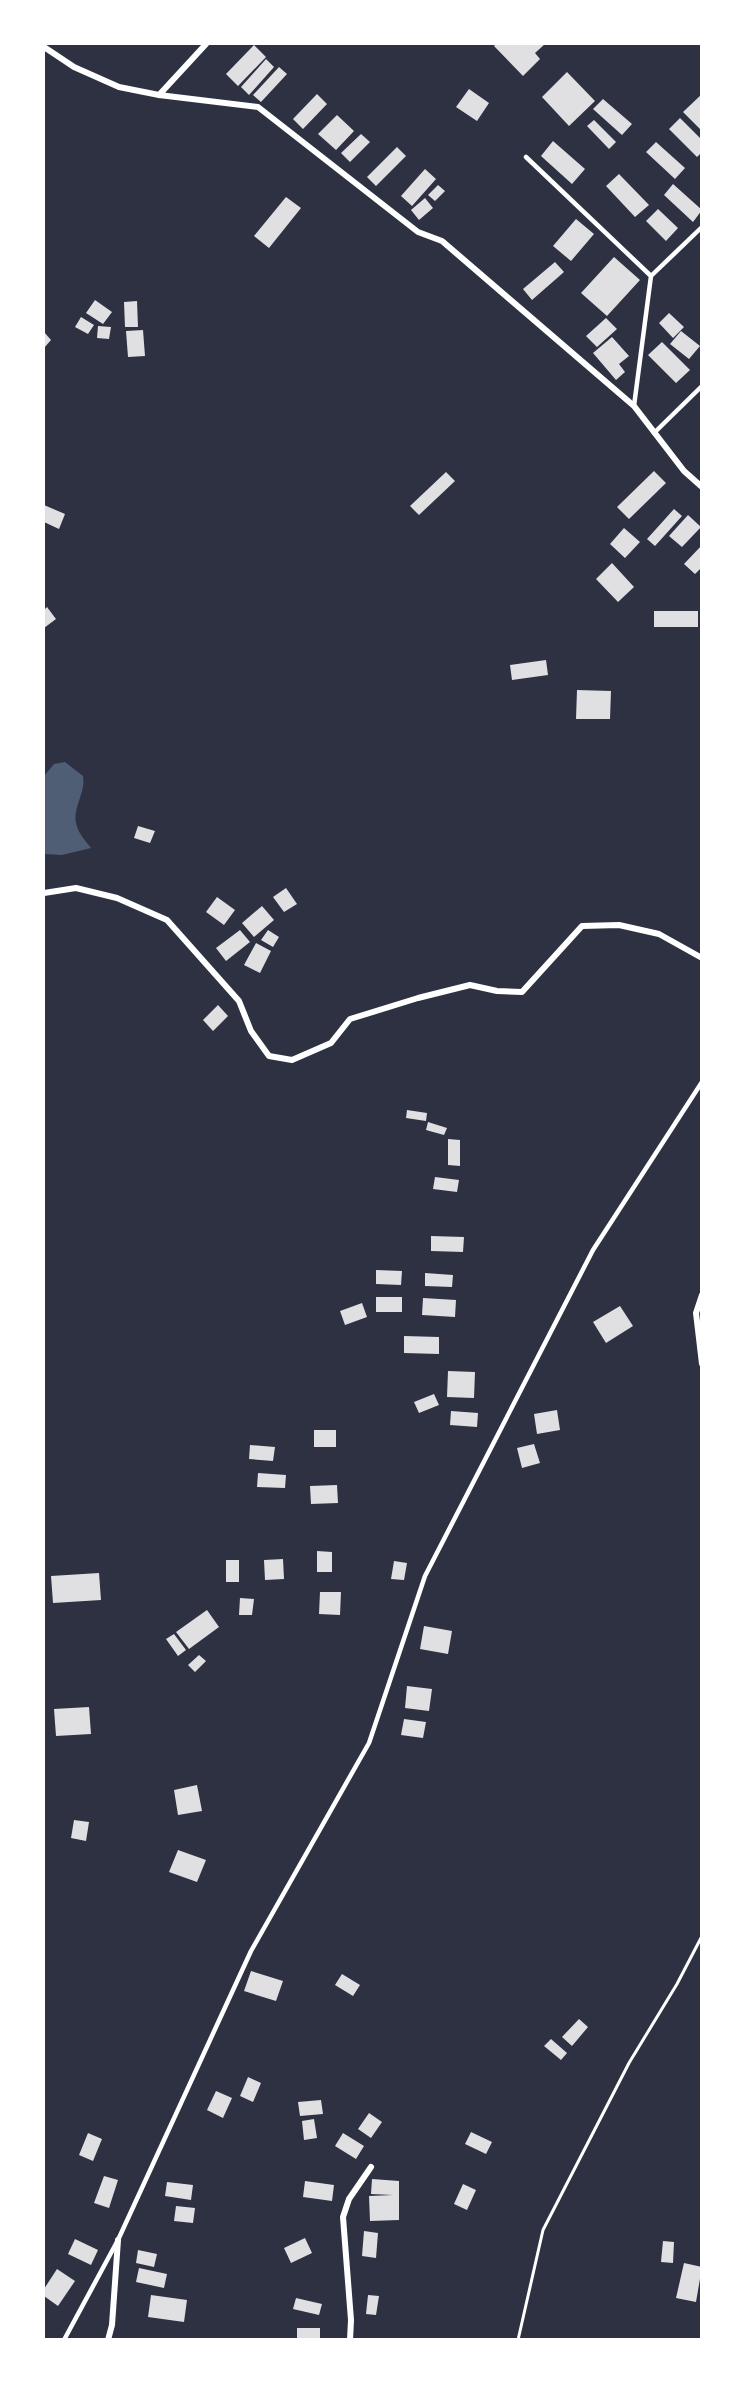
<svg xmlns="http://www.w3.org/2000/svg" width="745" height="2383" viewBox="0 0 745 2383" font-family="Merriweather,serif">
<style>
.water{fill:#4f5d75}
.building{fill:#e0e0e3}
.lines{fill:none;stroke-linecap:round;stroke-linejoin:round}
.path{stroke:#fff;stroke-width:3}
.service{stroke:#fff;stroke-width:4.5}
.minor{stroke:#fff;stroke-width:6}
</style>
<rect width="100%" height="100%" fill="#2d3142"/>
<path class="water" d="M65,762L83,776C86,793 73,806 76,823C78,833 85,840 91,848L62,855L44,854V776L54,764Z"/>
<path class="building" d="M496,44H545L535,53L540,59L523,76L494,46Z
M254,45L266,57L238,86L226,74Z
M266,59L274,67L249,95L241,87Z
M279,67L287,74L261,102L253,95Z
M567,72L595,101L569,126L542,97Z
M469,89L489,103L477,121L456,107Z
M317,94L327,104L303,129L293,119Z
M702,94V131L683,112Z
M603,99L632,124L622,135L593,109Z
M337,115L354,131L336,150L318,134Z
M680,118L702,140V152L697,157L669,129Z
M594,120L616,142L609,149L587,126Z
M361,134L370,142L350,162L341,153Z
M553,141L585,169L572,184L541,156Z
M656,142L685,168L675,179L646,152Z
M397,147L406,156L376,186L367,177Z
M425,169L436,179L412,206L401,196Z
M619,174L649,205L635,217L606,186Z
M673,184L702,210L693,222L664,195Z
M438,185L445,191L435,201L428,195Z
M286,197L301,208L269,248L254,236Z
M425,198L433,208L419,220L411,210Z
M658,209L678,228L666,241L646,221Z
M576,219L594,234L571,261L553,246Z
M614,257L640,280L607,316L581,293Z
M555,262L564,272L532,300L523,289Z
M95,300L112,312L103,324L86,313Z
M137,301L138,327H125L124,302Z
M669,313L684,327L673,338L659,323Z
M81,317L94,325L88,334L75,327Z
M606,318L617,329L597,347L586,336Z
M98,326L111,327L109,339L97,338Z
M143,330L145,356L128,357L126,331Z
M681,331L700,346L689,359L670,344Z
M44,332L51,340L44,348Z
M612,337L629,356L619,364L625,372L616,380L593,353Z
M662,342L690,370L676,383L648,355Z
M654,471L666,483L629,519L617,507Z
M446,472L455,481L419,515L410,506Z
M44,505L65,514L59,529L44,522Z
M674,509L682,516L655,546L647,539Z
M688,515L701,527L682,547L669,536Z
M624,528L640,542L625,558L610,544Z
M702,545V567L695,574L684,564Z
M612,563L634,587L618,602L596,579Z
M47,607L56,619L44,628V610Z
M654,611H698V627H654Z
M546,660L548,675L512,680L510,665Z
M577,690L611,691L610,719H576Z
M138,826L155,831L150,843L134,838Z
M286,888L297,904L284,912L273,897Z
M217,897L235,910L224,925L206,912Z
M262,906L274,920L254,937L242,923Z
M240,930L250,942L226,961L216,948Z
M268,930L279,937L273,947L261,940Z
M256,943L271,951L260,973L244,965Z
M218,1005L228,1016L213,1031L203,1020Z
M407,1110L427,1113L426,1121L406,1118Z
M428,1122L447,1128L444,1135L426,1130Z
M448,1139L460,1140V1166L448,1165Z
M435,1177L459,1180L457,1192L433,1189Z
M431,1236L464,1237L463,1252L431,1251Z
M376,1270L402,1271L401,1285L376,1284Z
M425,1273L453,1275L452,1287L425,1286Z
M376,1297H402V1312H376Z
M423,1298L456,1300L455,1317L422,1315Z
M362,1303L367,1317L345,1325L340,1311Z
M620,1306L633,1326L606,1343L593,1322Z
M404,1336L439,1337V1354L404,1353Z
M448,1371L475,1372L474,1398L447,1397Z
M434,1394L439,1405L419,1413L414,1402Z
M557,1410L560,1430L537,1434L534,1414Z
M451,1411L478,1413L477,1427L450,1425Z
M314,1430H336V1447H314Z
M534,1444L540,1463L522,1468L517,1448Z
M250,1445L275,1447L273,1461L249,1459Z
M258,1473L286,1475L285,1488L257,1487Z
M337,1485L338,1503L311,1504L310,1486Z
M317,1551L332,1552V1572H317Z
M283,1559L284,1579L265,1580L264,1560Z
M226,1560H239V1582H226Z
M394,1561L407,1563L404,1580L391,1579Z
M99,1573L101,1600L53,1603L51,1576Z
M320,1592H341L340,1615L319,1614Z
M240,1598L254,1599L252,1615H239Z
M207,1610L219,1627L189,1649L176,1632Z
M424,1626L452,1631L448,1654L420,1649Z
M174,1634L186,1650L178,1656L166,1639Z
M199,1655L206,1661L195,1672L188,1665Z
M407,1686L432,1689L429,1711L405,1708Z
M89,1707L91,1734L56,1736L54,1709Z
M404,1719L426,1722L423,1738L401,1735Z
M197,1785L202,1811L178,1815L174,1790Z
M74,1820L89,1822L86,1841L71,1838Z
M178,1850L206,1860L197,1882L169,1872Z
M251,1971L283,1981L276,2001L244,1991Z
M342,1974L360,1985L353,1996L335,1985Z
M579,2019L588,2027L572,2046L562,2037Z
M551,2039L567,2053L561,2060L544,2046Z
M248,2077L261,2083L253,2102L240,2096Z
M216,2091L232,2098L223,2118L207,2110Z
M321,2100L323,2114L300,2116L298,2102Z
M369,2113L382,2122L371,2138L358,2129Z
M314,2119L317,2138L304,2140L302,2121Z
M471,2132L492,2142L486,2154L465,2144Z
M88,2133L102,2139L93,2161L79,2155Z
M343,2133L364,2146L356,2159L335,2146Z
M104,2176L118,2180L109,2208L94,2203Z
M372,2179L399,2181V2220L370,2221L369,2196L393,2195L371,2194Z
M305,2181L334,2185L332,2201L303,2197Z
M167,2182L193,2185L191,2200L165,2196Z
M463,2184L476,2190L467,2210L454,2204Z
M176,2206L195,2208L193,2223L174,2221Z
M364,2231L378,2233L376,2258L362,2256Z
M305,2238L312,2253L291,2263L284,2248Z
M75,2239L98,2250L91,2265L68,2254Z
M663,2241L674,2242L673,2263L661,2262Z
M138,2250L157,2254L154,2267L136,2263Z
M684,2263L702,2267L696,2302L676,2298Z
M139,2268L167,2274L164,2288L136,2282Z
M57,2269L75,2281L58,2306L44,2296V2289Z
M151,2295L187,2300L184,2322L148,2317Z
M368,2295L379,2296L376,2315L366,2314Z
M296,2298L322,2304L319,2315L293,2309Z
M297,2328H320V2340H297Z"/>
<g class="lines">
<path class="path" d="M518,2340L543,2230L629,2063L677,1984L702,1936"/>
<path class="service" d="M526,157L651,276
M634,406L651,276L702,227
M654,433L702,386
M64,2340L118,2240L251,1951L369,1743L425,1576L593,1250L702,1082"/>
<path class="minor" d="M44,47L74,67L119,87L159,95L258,107L418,232L442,241L634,406L684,471L702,487
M159,95L206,44
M44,893L76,888L117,898L167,920L239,1001L251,1031L269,1056L292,1060L331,1043L350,1019L418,998L470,985L497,991L522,992L582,926L619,925L659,934L702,958
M702,1295L696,1313L702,1364
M108,2340L112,2325L118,2240
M350,2340L351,2320L343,2217L349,2199L371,2167"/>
</g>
<rect width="745" height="2383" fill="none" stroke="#ffffff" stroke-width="90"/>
</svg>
